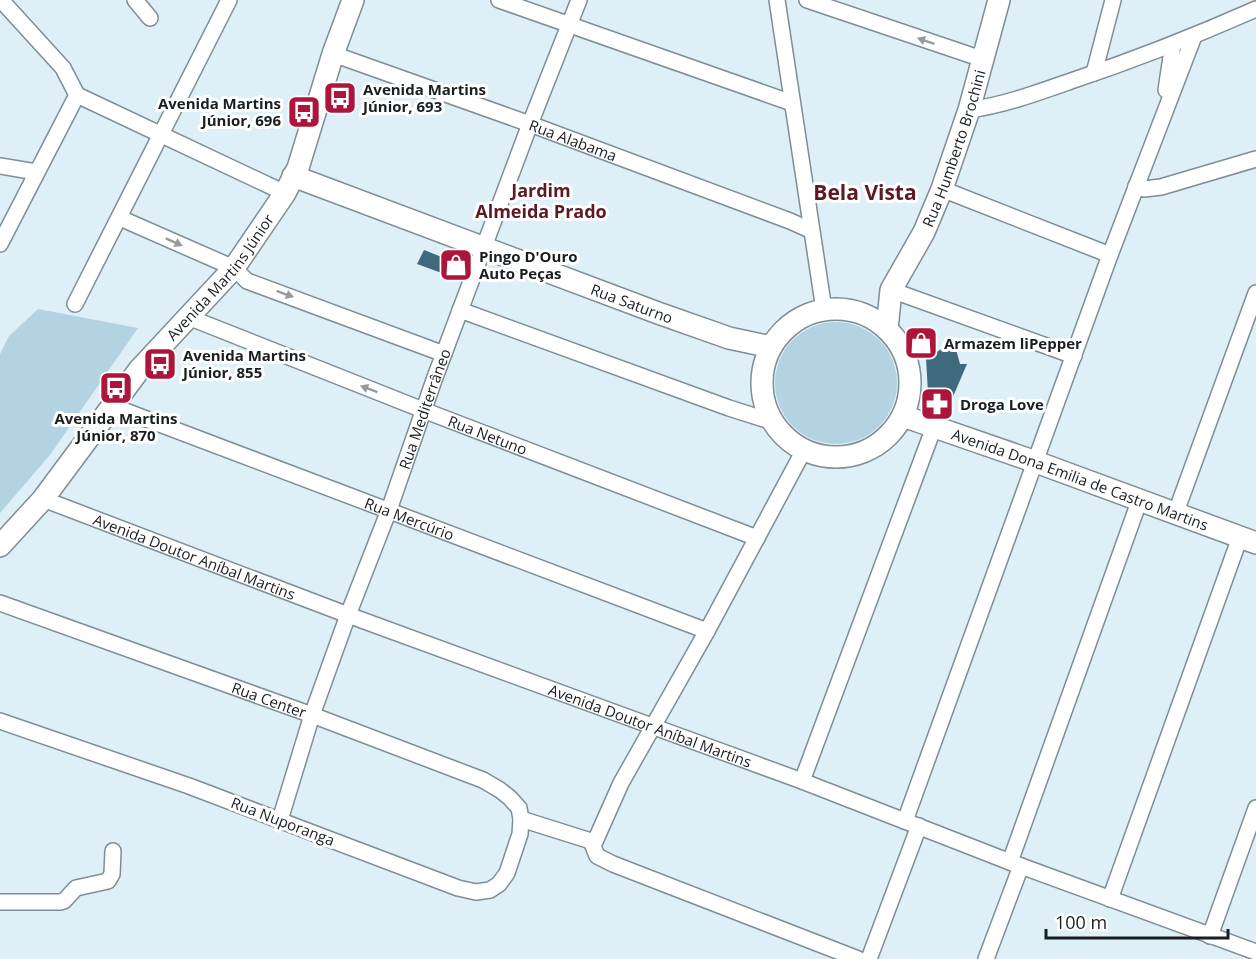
<svg xmlns="http://www.w3.org/2000/svg" width="1256" height="959" viewBox="0 0 1256 959" font-family="'Open Sans',sans-serif">
<style>
.green{fill:#b4d3e2}
.building{fill:#3f6a7e}
.lines{fill:none;stroke-linecap:round;stroke-linejoin:round}
.street-casing{stroke:#7f8d95;stroke-width:18}
.secondary-casing{stroke:#7f8d95;stroke-width:24}
.street{stroke:#fff;stroke-width:15}
.secondary{stroke:#fff;stroke-width:21}
.oneway{fill:#979a9b}
.labels{text-anchor:middle;dominant-baseline:central;stroke-width:6;stroke-linejoin:round;paint-order:stroke}
.poi-label{font-size:15px;font-weight:bold;fill:#181e21;stroke:#fff;text-anchor:start}
.street-label{font-size:15px;fill:#181e21;stroke:#fff}
.quarter-label{font-size:18px;font-weight:bold;fill:#5e1924;stroke:#fff}
.district-label{font-size:21px;font-weight:bold;fill:#5e1924;stroke:#fff}
</style>
<rect width="100%" height="100%" fill="#dfeff7"/>
<path class="green" d="M38,309L138,328L50,455L0,513V354L9,336Z
M775 383a61 61 0 1 1 122 0a61 61 0 1 1-122 0Z"/>
<path class="building" d="M424,250L462,265L458,279L417,264Z
M954,342L960,364H967L946,413L933,410V393H928L926,358Z"/>
<g class="lines">
<defs>
<g id="street">
<path d="M1,0L63,68L77,95L285,193"/>
<path d="M135,0L150,18"/>
<path d="M499,0L792,103"/>
<path d="M777,0L824,310"/>
<path d="M807,0L982,59"/>
<path id="s1" d="M333,54L530,124L790,221L810,230"/>
<path d="M1094,73L1113,0"/>
<path d="M1166,90L1173,44"/>
<path d="M969,110C1004,105 1037,93 1071,81C1134,60 1195,36 1256,9"/>
<path d="M0,166L36,172"/>
<path d="M1136,186L1144,189L1161,187L1256,159"/>
<path d="M942,189L1110,255"/>
<path d="M120,218L234,268L247,281L444,354"/>
<path d="M0,244L77,95"/>
<path d="M891,290L1074,356"/>
<path d="M75,304L229,0"/>
<path d="M460,310L729,408L773,422"/>
<path id="s2" d="M188,317L423,410L757,538"/>
<path id="s3" d="M112,406L707,631"/>
<path d="M804,450L707,631L621,783L593,846L597,856L613,864L858,959"/>
<path id="s4" d="M43,499L348,615L802,781L1010,862L1256,952"/>
<path d="M1176,512L1256,293"/>
<path id="s5" d="M0,603L312,715L483,780L500,790L510,798L519,808L521,819L520,834L507,873L499,884L490,890L476,892L458,888L189,786L0,721"/>
<path d="M802,781L934,427"/>
<path d="M521,819L594,842"/>
<path id="s6" d="M280,820L312,715L348,615L389,510L434,380L530,124L579,0"/>
<path d="M905,821L1110,255L1194,36"/>
<path d="M1010,862L1140,499"/>
<path d="M1110,899L1240,537"/>
<path d="M0,902H60L64,901L76,888L108,881L112,874L113,851"/>
<path d="M1210,936L1256,808"/>
<path d="M869,959L919,826"/>
<path d="M986,959L1021,866"/>
</g>
<g id="secondary">
<path id="s7" d="M293,176L658,313L729,338L771,347"/>
<circle cx="836" cy="383" r="74"/>
<path id="s8" d="M887,329L891,290L924,232L942,189L969,110L999,0"/>
<path id="s9" d="M903,416L1036,462L1256,543"/>
<path id="s10" d="M0,546L43,499L139,370L234,268L285,193L298,168L333,54L353,0"/>
</g>
</defs>
<use href="#street" class="street-casing"/>
<use href="#secondary" class="secondary-casing"/>
<use href="#street" class="street"/>
<use href="#secondary" class="secondary"/>
</g>
<defs><path id="oneway-solid" d="M-6-.8H1V-3.2L6.5 0L1 3.2V.8H-6Z" transform="scale(1.5)"/></defs>
<g class="oneway">
<use href="#oneway-solid" transform="translate(926 41) rotate(-161)"/>
<use href="#oneway-solid" transform="translate(174 242) rotate(24)"/>
<use href="#oneway-solid" transform="translate(285 294) rotate(20)"/>
<use href="#oneway-solid" transform="translate(369 389) rotate(-159)"/>
</g>
<defs>
<symbol id="bus-square" viewBox="-11 -11 22 22"><rect x="-9" y="-9" width="18" height="18" rx="4" fill="#ac163c" stroke="#fff"/><path d="M-5-6H5V4H4V6H2V4H-2V6H-4V4H-5ZM-3.5-4V0h7V-4ZM-3.5 1.2v1.5H-2V1.2ZM2 1.2v1.5H3.5V1.2Z" fill="#fff"/></symbol>
<symbol id="shop-square" viewBox="-11 -11 22 22"><rect x="-9" y="-9" width="18" height="18" rx="4" fill="#ac163c" stroke="#fff"/><path d="M-5-2.5h2.3a2.7 3.5 0 0 1 5.4 0H5L5.5 6h-11ZM-1.5-2.5h3a1.5 2.3 0 0 0-3 0Z" fill="#fff"/></symbol>
<symbol id="pharmacy-square" viewBox="-11 -11 22 22"><rect x="-9" y="-9" width="18" height="18" rx="4" fill="#ac163c" stroke="#fff"/><path d="M-2-6h4v4h4v4h-4v4h-4v-4h-4v-4h4Z" fill="#fff"/></symbol>
</defs>
<g fill-rule="evenodd">
<use href="#bus-square" x="321" y="79" width="38" height="38"/>
<use href="#bus-square" x="285" y="93" width="38" height="38"/>
<use href="#shop-square" x="437" y="246" width="38" height="38"/>
<use href="#shop-square" x="902" y="324" width="38" height="38"/>
<use href="#bus-square" x="141" y="345" width="38" height="38"/>
<use href="#bus-square" x="97" y="369" width="38" height="38"/>
<use href="#pharmacy-square" x="918" y="385" width="38" height="38"/>
</g>
<g class="labels">
<g class="poi-label">
<text x="363" y="89">Avenida Martins<tspan x="363" dy="17">Júnior, 693</tspan></text>
<text x="281" y="103" text-anchor="end">Avenida Martins<tspan x="281" dy="17">Júnior, 696</tspan></text>
<text x="479" y="256">Pingo D'Ouro<tspan x="479" dy="17">Auto Peças</tspan></text>
<text x="944" y="343">Armazem liPepper</text>
<text x="183" y="355">Avenida Martins<tspan x="183" dy="17">Júnior, 855</tspan></text>
<text x="960" y="404">Droga Love</text>
<text x="116" y="418" text-anchor="middle">Avenida Martins<tspan x="116" dy="17">Júnior, 870</tspan></text>
</g>
<g class="street-label">
<text stroke="none"><textPath href="#s1" startOffset="255">Rua Alabama</textPath></text>
<text stroke="none"><textPath href="#s8" startOffset="195">Rua Humberto Brochini</textPath></text>
<text stroke="none"><textPath href="#s10" startOffset="348">Avenida Martins Júnior</textPath></text>
<text stroke="none"><textPath href="#s7" startOffset="362">Rua Saturno</textPath></text>
<text stroke="none"><textPath href="#s6" startOffset="436">Rua Mediterrâneo</textPath></text>
<text stroke="none"><textPath href="#s2" startOffset="322">Rua Netuno</textPath></text>
<text stroke="none"><textPath href="#s9" startOffset="188">Avenida Dona Emilia de Castro Martins</textPath></text>
<text stroke="none"><textPath href="#s3" startOffset="318">Rua Mercúrio</textPath></text>
<text stroke="none"><textPath href="#s4" startOffset="162">Avenida Doutor Aníbal Martins</textPath></text>
<text stroke="none"><textPath href="#s5" startOffset="286">Rua Center</textPath></text>
<text stroke="none"><textPath href="#s4" startOffset="648">Avenida Doutor Aníbal Martins</textPath></text>
<text transform="translate(283 821) rotate(21)">Rua Nuporanga</text>
</g>
<g class="quarter-label">
<text x="541" y="190">Jardim<tspan x="541" dy="21">Almeida Prado</tspan></text>
</g>
<g class="district-label">
<text x="865" y="192">Bela Vista</text>
</g>
</g>
<path d="M1046 929v9h182v-9" fill="none" stroke="#181e21" stroke-width="3"/>
<text x="1055" y="929" font-size="18" fill="#181e21" stroke="#ffffff" stroke-width="4.5" paint-order="stroke">100 m</text>
</svg>
